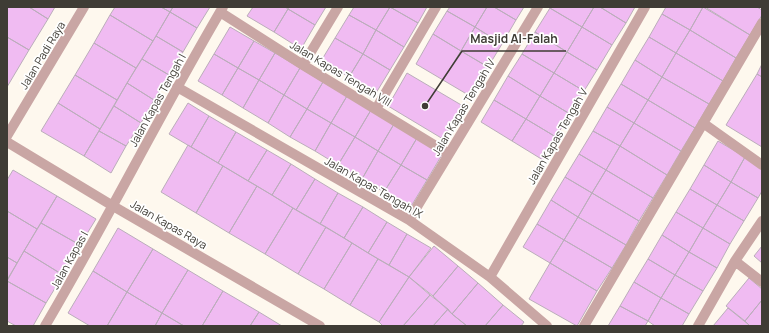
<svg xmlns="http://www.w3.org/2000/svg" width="769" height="333" viewBox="0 0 769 333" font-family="Manrope,sans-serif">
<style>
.building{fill:#f0bbf2;stroke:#bbadbb}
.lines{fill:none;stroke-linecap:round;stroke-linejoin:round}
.minor{stroke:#c9a6a4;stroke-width:10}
.labels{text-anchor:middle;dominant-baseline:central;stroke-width:3.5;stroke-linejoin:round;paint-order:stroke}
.street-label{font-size:11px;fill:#3f3c35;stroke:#fff}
.leader{fill:none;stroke:#3f3c35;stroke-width:1.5}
.callout-dot{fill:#3f3c35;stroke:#fff;stroke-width:1.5}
.callout-label{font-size:12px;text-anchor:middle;font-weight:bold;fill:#3f3c35;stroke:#fff;stroke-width:3.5;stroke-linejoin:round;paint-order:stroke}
</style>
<rect width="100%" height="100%" fill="#fef8ee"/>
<path class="building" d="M7,7H29L48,19L29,50L7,37Z
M29,7H55L48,19Z
M115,7H161L170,12L153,41L110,15Z
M161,7H173L170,12Z
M173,7H210L197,28L170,12Z
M253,7H285L288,9L274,32L247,16Z
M289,7H326L315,25L288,9Z
M354,7H390L376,30L349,15Z
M390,7L418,23L404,47L376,30Z
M390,7H427L418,23Z
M450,7H487L475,27L447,11Z
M487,7H494L516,20L502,44L475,27Z
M494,7H524L516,20Z
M548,7H594L582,27Z
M594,7H600L626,23L612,45L582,27Z
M600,7H635L626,23Z
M666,7H703L690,30L662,14Z
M703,7L750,35L736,58L690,30Z
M705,7H757L762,10V15L750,35Z
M550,8L582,27L567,52L535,32Z
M288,9L315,25L301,49L274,32Z
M447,11L475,27L461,51L433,34Z
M170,12L197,28L183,52L156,36Z
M662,14L690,30L676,53L649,37Z
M110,15L153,41L136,68L94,43Z
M349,15L376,30L363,54L335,38Z
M230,27L254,41L238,68L214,54Z
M475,27L502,44L488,67L461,51Z
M582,27L612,45L597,70L567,52Z
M376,30L404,47L390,70L363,54Z
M690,30L736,58L723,81L676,53Z
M535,32L567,52L554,73L522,54Z
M433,34L461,51L443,80L416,64Z
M156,36L183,52L169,75L142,59Z
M7,37L29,50L7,87Z
M649,37L676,53L662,77L635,60Z
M335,38L363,54L349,77L321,61Z
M254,41L275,53L259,80L238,68Z
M94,43L136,68L117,100L75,75Z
M461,51L488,67L470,96L443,80Z
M567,52L597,70L584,91L554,73Z
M275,53L300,68L284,95L259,80Z
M676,53L723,81L709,104L662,77Z
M214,54L238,68L222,95L198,81Z
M363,54L390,70L376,93L349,77Z
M522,54L554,73L540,96L508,76Z
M142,59L169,75L154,100L127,83Z
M635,60L662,77L648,100L621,84Z
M762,64V77L757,74Z
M238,68L259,80L243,108L222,95Z
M300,68L323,82L307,109L284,95Z
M407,73L463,106L443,139L388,106Z
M554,73L584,91L570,114L540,96Z
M757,74L762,77V147L726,125Z
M75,75L117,100L100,129L58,103Z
M508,76L540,96L526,119L494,100Z
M662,77L709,104L695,128L648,100Z
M259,80L284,95L268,123L243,108Z
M323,82L347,96L331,123L307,109Z
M127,83L154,100L141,123L114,106Z
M621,84L648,100L634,123L607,107Z
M284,95L307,109L290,137L268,123Z
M347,96L371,110L355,137L331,123Z
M540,96L570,114L556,137L526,119Z
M494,100L526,119L512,141L481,122Z
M648,100L695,128L681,151L634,123Z
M58,103L100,129L84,156L41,131Z
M188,103L209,116L191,147L169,134Z
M114,106L141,123L126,146L99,131Z
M607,107L634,123L620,146L593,131Z
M307,109L331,123L315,151L290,137Z
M371,110L394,124L378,151L355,137Z
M209,116L236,132L218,163L191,147Z
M526,119L556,137L543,160L512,141Z
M331,123L355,137L338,165L315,151Z
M634,123L681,151L667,175L620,146Z
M394,124L417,138L401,165L378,151Z
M99,131L126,146L111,173L84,156Z
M593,131L620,146L606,170L579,154Z
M236,132L267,150L248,181L218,163Z
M355,137L378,151L362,179L338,165Z
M417,138L443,153L427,180L401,165Z
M718,141L745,157L731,182L704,165Z
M188,145L223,166L196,213L161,192Z
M620,146L667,175L653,198L606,170Z
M267,150L291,164L272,195L248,181Z
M378,151L401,165L384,192L362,179Z
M579,154L606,170L592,193L565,177Z
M745,157L762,167V191L758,198L731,182Z
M291,164L315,179L296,210L272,195Z
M401,165L427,180L410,208L384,192Z
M704,165L731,182L717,205L690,189Z
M223,166L257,186L229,233L196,213Z
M13,170L57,196L37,229L7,211V180Z
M606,170L653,198L639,221L592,193Z
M565,177L592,193L578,217L551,200Z
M315,179L338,193L320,224L296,210Z
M731,182L758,198L744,221L717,205Z
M257,186L293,208L265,254L229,233Z
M690,189L717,205L703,228L676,212Z
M338,193L363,207L344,238L320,224Z
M592,193L639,221L626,245L578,217Z
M57,196L96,219L80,245L41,223Z
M551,200L578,217L564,240L537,224Z
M717,205L744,221L730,244L703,228Z
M363,207L387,222L368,253L344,238Z
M293,208L326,227L298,274L265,254Z
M7,211L37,229L17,263L7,257Z
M676,212L703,228L689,252L662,235Z
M578,217L626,245L612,268L564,240Z
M387,222L407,234L389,265L368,253Z
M41,223L80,245L63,275L24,251Z
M537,224L564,240L550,263L523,247Z
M326,227L352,243L324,289L298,274Z
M118,228L153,249L127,292L93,271Z
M703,228L730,244L717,268L689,252Z
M407,234L431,248L409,277L389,265Z
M662,235L689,252L675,275L648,259Z
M564,240L612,268L597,291L550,263Z
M352,243L378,259L350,305L324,289Z
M434,246L458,266L433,296L409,277Z
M762,246V263L754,256Z
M153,249L188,270L162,313L127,292Z
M24,251L63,275L46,303L7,281Z
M689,252L717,268L703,291L675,275Z
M7,257L17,263L7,280Z
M378,259L409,277L379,322L350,305Z
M648,259L675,275L661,298L634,282Z
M550,263L597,291L577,326L529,299Z
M458,266L478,283L452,314L433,296Z
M188,270L223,291L202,326H184L162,313Z
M93,271L127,292L107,326H90L68,313Z
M675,275L703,291L689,314L661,298Z
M409,277L430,295L403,326H383L379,322Z
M749,278L762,289V300L745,321L726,306Z
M7,281L46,303L33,326H16L7,321Z
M634,282L661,298L648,321L620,306Z
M478,283L503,305L485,326H467L452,314Z
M223,291L259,312L250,326H202Z
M127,292L162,313L155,326H107Z
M430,295L448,309L433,326H403Z
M661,298L689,314L682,326H655L648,321Z
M762,300V326H750L745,321Z
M503,305L524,322L521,326H485Z
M620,306L648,321L645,326H608Z
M728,308L749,325L748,326H713Z
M448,309L452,314L467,326H433Z
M259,312L282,326H250Z
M162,313L184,326H155Z"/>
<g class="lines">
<path class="minor" d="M220,12L303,65L449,154
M303,65L338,7
M177,87L409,220L490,277L547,326
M376,109L436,7
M703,123L762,165
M7,136L84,7
M7,142L113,206L320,326
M409,220L538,7
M735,261L762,282
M490,277L645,7
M45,326C107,221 161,112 223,7
M584,326L762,23
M698,326L735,261L762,221"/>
</g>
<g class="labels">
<g class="street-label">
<text transform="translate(42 55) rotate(-59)">Jalan Padi Raya</text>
<text transform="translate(341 73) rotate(31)">Jalan Kapas Tengah VIII</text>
<text transform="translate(157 100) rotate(-61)">Jalan Kapas Tengah I</text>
<text transform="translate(463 107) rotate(-59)">Jalan Kapas Tengah IV</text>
<text transform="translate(557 136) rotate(-60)">Jalan Kapas Tengah V</text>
<text transform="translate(374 187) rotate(30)">Jalan Kapas Tengah IX</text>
<text transform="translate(169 224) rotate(30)">Jalan Kapas Raya</text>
<text transform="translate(69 260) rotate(-61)">Jalan Kapas I</text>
</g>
</g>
<path class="leader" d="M425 106L462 51H566"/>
<circle class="callout-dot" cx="425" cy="106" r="4"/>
<g class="callout-label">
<text x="514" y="43">Masjid Al-Falah</text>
</g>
<rect width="769" height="333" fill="none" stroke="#3f3c35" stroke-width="16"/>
</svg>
